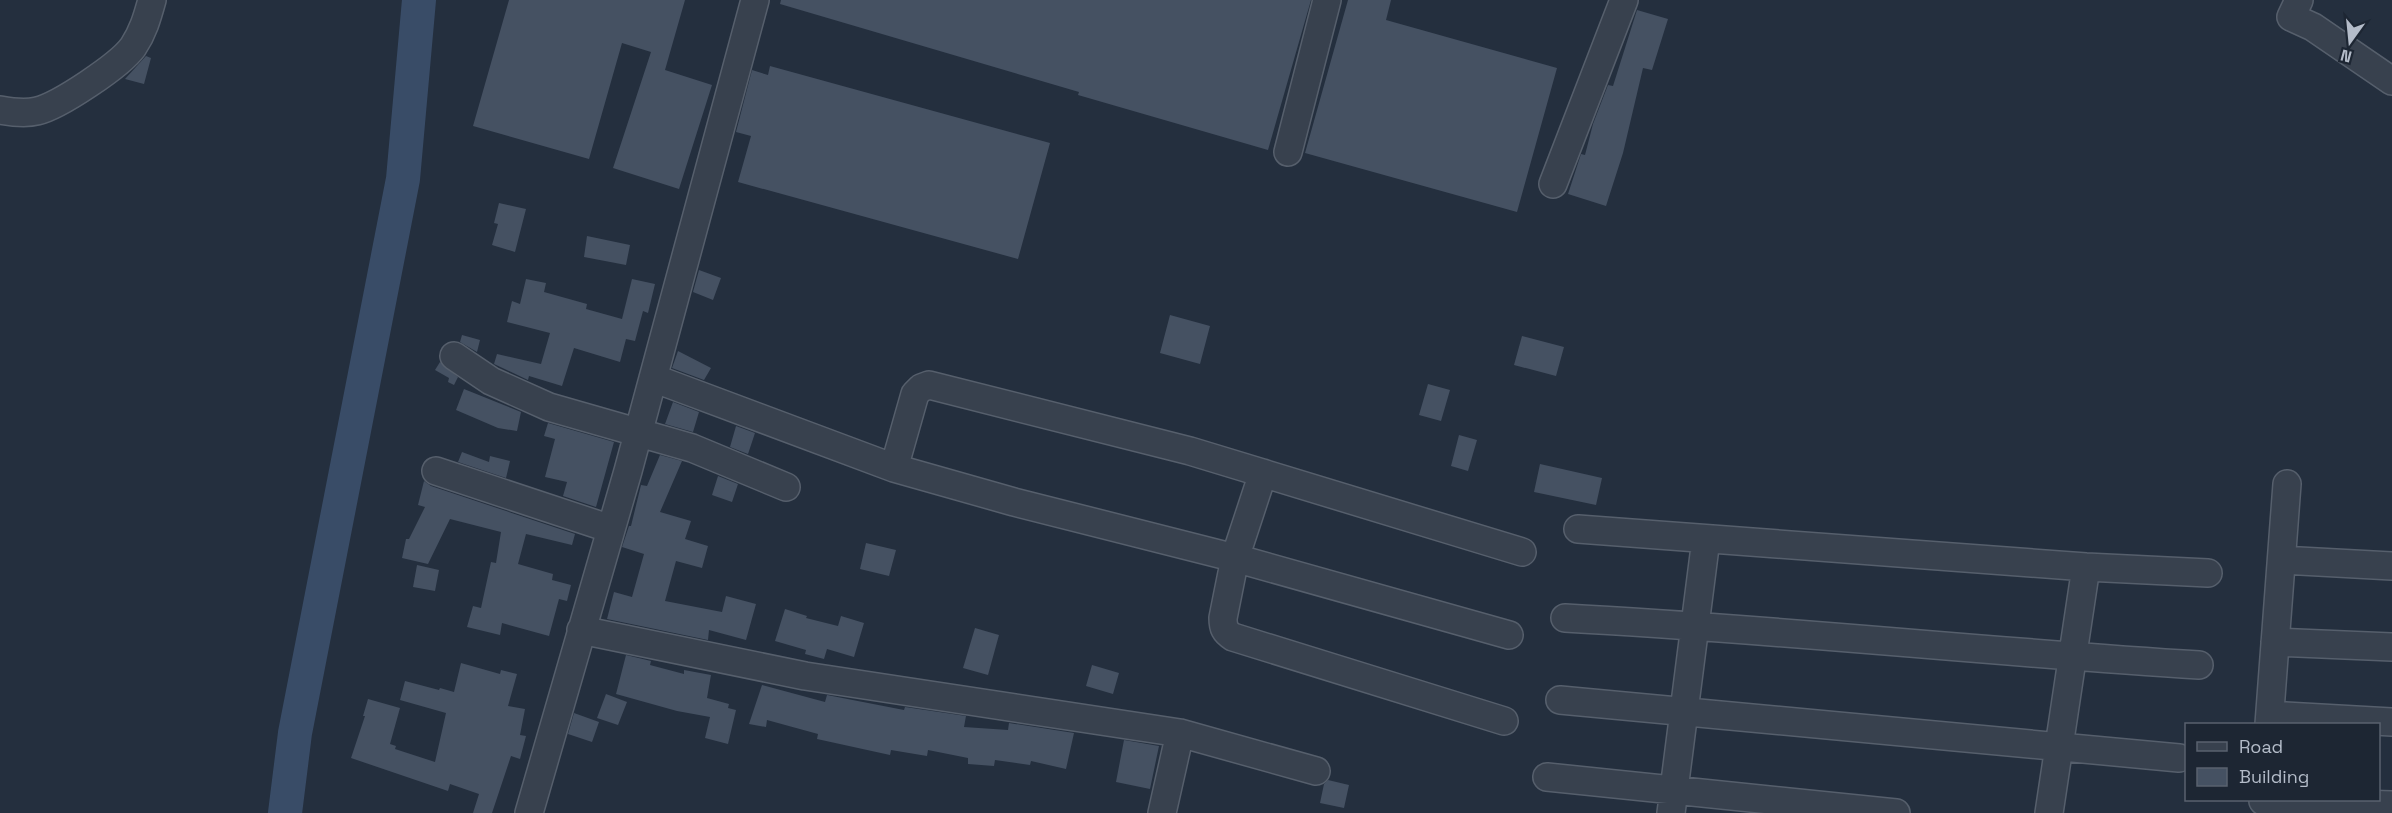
<svg xmlns="http://www.w3.org/2000/svg" width="2392" height="813" viewBox="0 0 2392 813" font-family="'Space Grotesk',sans-serif">
<style>
.lines{fill:none;stroke-linecap:round;stroke-linejoin:round}
.river{stroke:#394c67;stroke-width:34}
.building{fill:#455162}
.minor-casing{stroke:#565f6c;stroke-width:30}
.minor{stroke:#38414e;stroke-width:27}
</style>
<rect width="100%" height="100%" fill="#242f3e"/>
<g class="lines">
<path class="river" d="M285,813L295,733L403,179L419,0"/>
</g>
<path class="building" d="M509,0H685L665,70L712,85L679,189L613,168L651,52L622,43L589,159L473,126Z
M781,0H1311L1268,150L1078,95L1079,92L780,4Z
M1348,0H1391L1386,20L1557,68L1517,212L1305,153Z
M1637,10L1668,19L1652,70L1643,68L1623,153L1606,206L1568,194L1581,154L1585,155L1593,124L1608,85L1613,86Z
M146,56L151,58L144,84L125,79Z
M770,66L1050,143L1018,259L738,182L751,136L736,132L752,70L768,75Z
M499,203L526,209L515,252L492,245L498,224L494,223Z
M587,236L630,245L626,265L584,257Z
M699,270L721,278L713,300L693,292Z
M526,279L546,283L544,292L587,304L586,309L622,319L632,279L655,284L648,313L643,311L635,341L626,339L620,362L574,348L562,386L529,376L528,380L494,364L497,354L541,364L550,333L507,322L512,301L520,304Z
M1170,315L1210,326L1200,364L1160,353Z
M462,335L480,340L477,352L460,342Z
M1522,336L1564,347L1556,376L1514,365Z
M678,351L711,368L704,380L672,368Z
M440,362L458,377L454,385L448,382L449,378L435,370Z
M1428,384L1450,390L1441,421L1419,415Z
M464,389L521,412L517,431L498,428L456,410Z
M673,402L699,412L693,432L665,424Z
M548,423L614,442L596,507L563,496L567,482L545,477L555,439L544,436Z
M736,426L755,433L748,454L730,447Z
M1459,435L1477,440L1468,471L1451,466Z
M462,452L489,462L490,456L510,461L506,478L458,462Z
M660,455L682,461L660,512L691,521L685,539L708,546L702,568L676,561L665,601L722,612L726,596L756,604L746,640L709,630L708,640L607,619L614,592L632,597L644,554L622,547L629,526H631L641,485L647,486Z
M1540,464L1602,478L1596,505L1534,492Z
M718,476L738,484L732,502L712,495Z
M424,481L431,486L575,534L572,545L526,534L518,564L553,574L552,580L571,585L567,601L559,599L549,636L502,623L500,635L467,627L473,606L481,608L491,562L496,563L501,532L450,519L428,564L402,558L406,539H409L425,507L418,505Z
M866,543L896,550L889,576L860,569Z
M417,565L439,570L435,591L413,587Z
M785,609L807,616L806,618L838,626L841,616L864,623L854,657L827,649L824,659L805,654L806,650L775,641Z
M975,628L999,635L988,675L963,668Z
M626,655L651,661L650,665L684,674V670L711,675L707,698L729,704L728,708L736,710L728,744L705,738L710,717L677,711L616,694Z
M461,663L500,674L501,670L517,674L508,706L525,709L520,735L526,736L520,759L511,756L492,813H473L479,794L450,784L448,791L351,758L365,716H363L368,699L400,708L390,744L396,746L395,749L435,762L446,713L400,700L405,681L439,690L440,688L454,692Z
M1092,665L1119,673L1113,694L1086,686Z
M762,685L825,702L827,695L904,710L905,707L966,716L964,727L1008,730L1009,723L1074,733L1066,769L1031,761L1030,765L995,760L994,766L968,764V758L928,750L927,756L891,750L890,755L817,739L818,734L767,720L766,727L749,724Z
M606,694L627,702L618,725L597,718Z
M574,713L599,722L592,742L568,734Z
M1124,740L1159,746L1150,789L1116,782Z
M1328,780L1349,785L1344,808L1320,803L1324,784Z"/>
<g class="lines">
<defs>
<path id="minor" d="M2299,0L2291,17L2313,27L2392,81
M0,110C11,112 25,114 37,111C59,106 120,65 133,47C143,32 147,18 152,0
M1288,152L1327,0
M1553,184L1624,0
M454,356L491,381L549,407L692,448L786,487
M653,378L894,468L1014,502L1235,558L1509,635
M894,468L915,394L921,388L929,385L1190,451L1522,552
M436,471L611,529
M1263,473L1235,558L1223,618C1223,628 1225,632 1233,637L1504,721
M1578,529L2086,567L2208,573
M2282,560L2392,566
M1565,618C1777,629 1987,652 2199,665
M581,630L805,676L1180,733L1316,771
M2275,642L2392,647
M1560,700L2179,758
M2270,715L2392,722
M2269,724L2287,484
M1547,777L1896,813
M2263,801L2392,805
M529,813L628,471L755,0
M1162,813L1180,733
M1671,813L1706,539
M2049,813L2086,567"/>
</defs>
<use href="#minor" class="minor-casing"/>
<use href="#minor" class="minor"/>
</g>
<rect x="2185" y="723" width="195" height="78" fill="#1d2633" stroke="#59626f" stroke-width="1.5"/>
<rect x="2197" y="742" width="30" height="9" fill="#38414e" stroke="#59626f" stroke-width="1.5"/>
<text x="2239" y="753" font-size="18" fill="#b4bcc9">Road</text>
<rect x="2197" y="768" width="30" height="18" fill="#455162" stroke="#59626f" stroke-width="1.5"/>
<text x="2239" y="783" font-size="18" fill="#b4bcc9">Building</text>
<g transform="translate(2350 42) rotate(195)" stroke="#1d2633" stroke-width="4.5" paint-order="stroke">
<path d="M0-4.5L10 22L0 15L-10 22Z" fill="#b4bcc9"/>
<text y="-9" font-size="16" font-weight="bold" text-anchor="middle" fill="#b4bcc9">N</text>
</g>
</svg>
